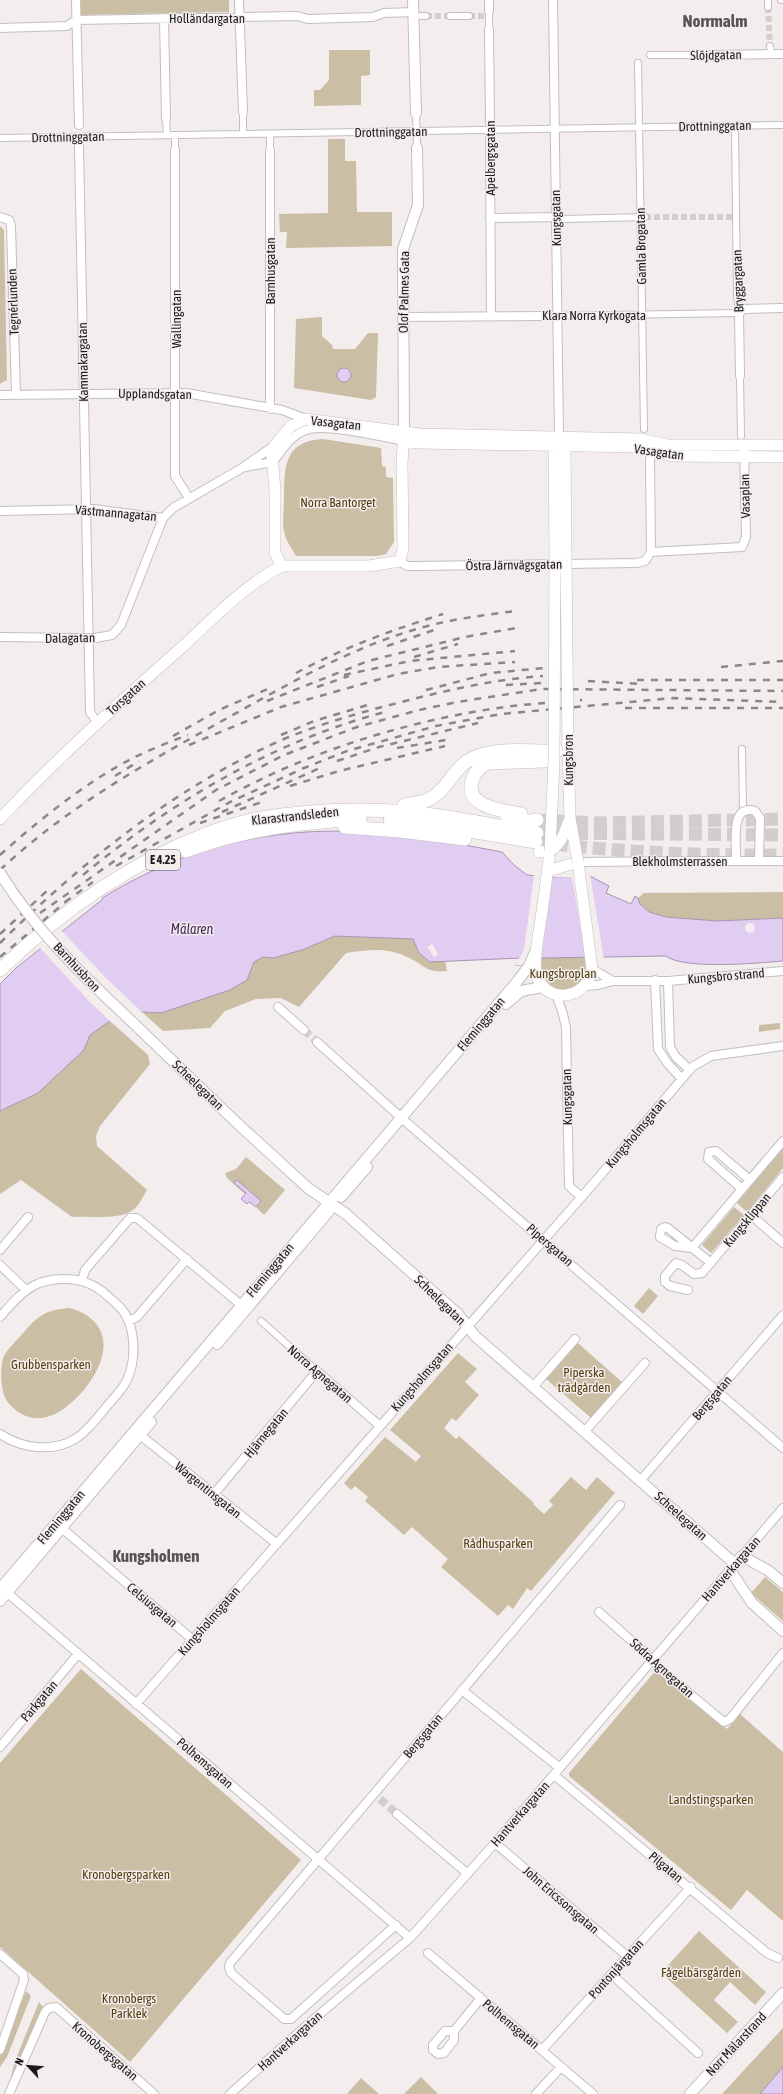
<svg xmlns="http://www.w3.org/2000/svg" width="783" height="2094" viewBox="0 0 783 2094" font-family="'Asap Condensed',sans-serif">
<style>
.green{fill:#cabea4}
.water{fill:#e1ccf2;stroke:#a696b1}
.pier{fill:#f3eded}
.lines{fill:none;stroke-linecap:round;stroke-linejoin:round}
.pedestrian-tunnel{stroke:#d3cdcd;stroke-width:6;stroke-dasharray:6 3;stroke-linecap:butt}
.minor-tunnel{stroke:#d3cdcd;stroke-width:8;stroke-dasharray:8 4;stroke-linecap:butt}
.trunk-tunnel{stroke:#d3cdcd;stroke-width:13;stroke-dasharray:13 6;stroke-linecap:butt}
.pedestrian-casing{stroke:#c4bfbf;stroke-width:8}
.minor-casing{stroke:#c4bfbf;stroke-width:10}
.tertiary-casing{stroke:#c4bfbf;stroke-width:12}
.secondary-casing{stroke:#c4bfbf;stroke-width:12}
.trunk-casing{stroke:#c4bfbf;stroke-width:14}
.pedestrian{stroke:#fff;stroke-width:6}
.minor{stroke:#fff;stroke-width:8}
.tertiary{stroke:#fff;stroke-width:10}
.secondary{stroke:#fff;stroke-width:11}
.trunk{stroke:#fff;stroke-width:13}
.rail{stroke:#8b8787;stroke-width:2.5;stroke-dasharray:7 7;stroke-linecap:butt}
.minor-bridge-casing{stroke:#c4bfbf;stroke-width:10;stroke-linecap:butt}
.tertiary-bridge-casing{stroke:#c4bfbf;stroke-width:12;stroke-linecap:butt}
.secondary-bridge-casing{stroke:#c4bfbf;stroke-width:12;stroke-linecap:butt}
.minor-bridge{stroke:#fff;stroke-width:8}
.tertiary-bridge{stroke:#fff;stroke-width:10}
.secondary-bridge{stroke:#fff;stroke-width:11}
.labels{text-anchor:middle;dominant-baseline:central;stroke-width:3;stroke-linejoin:round;paint-order:stroke}
.shield{fill:#f3eded;stroke:#5c5959;stroke-width:1}
.shield-label{font-size:12px;font-weight:bold;fill:#1b1919}
.street-label{font-size:13px;fill:#1b1919;stroke:#f3eded}
.park-label{font-size:13px;fill:#513e0c;stroke:#f3eded}
.water-label{font-size:14px;font-style:italic;fill:#452959;stroke:#f3eded}
.district-label{font-size:17px;font-weight:bold;fill:#575353;stroke:#f3eded}
</style>
<rect width="100%" height="100%" fill="#f3eded"/>
<path class="green" d="M81,0H229V12L81,15Z
M329,50H370V75L361,76V105L314,106V90H320L329,80Z
M328,139H345V161H356L357,212H392V246L286,248L287,232H280L279,214L328,213Z
M0,226L4,230L7,380L0,384Z
M322,317V336L332,345L333,349H355L368,333H378L376,397L371,400L294,388L296,319Z
M323,439L381,448L382,466L386,467V477L393,478L394,542L386,554L377,556H296C292,549 285,539 284,531C282,522 284,510 284,500C285,470 282,441 323,439Z
M783,892V918L717,921L666,917L649,912L640,904L638,898L644,893Z
M335,936L413,939L419,953L430,962L445,960L447,971C424,973 426,965 407,957C386,947 368,950 346,953L299,1007L281,998L256,999L225,1011L210,1028L163,1031L142,1012L161,1013L203,998L247,980L254,962L263,957L273,958L302,950Z
M586,957C586,964 588,972 584,979C568,1003 537,986 541,958Z
M110,1021L148,1055L150,1064L100,1126L96,1136L97,1146L147,1190C143,1196 139,1206 133,1210C120,1220 89,1216 72,1217L21,1180L0,1194V1111L38,1093L84,1050L90,1035Z
M780,1023V1029L759,1032V1025Z
M783,1148V1168L747,1212L737,1203Z
M246,1157L285,1190L264,1215L256,1207L260,1201L237,1181L235,1183L246,1193L245,1194L227,1178L225,1173L236,1169Z
M734,1207L744,1215L711,1253L702,1245Z
M649,1288L658,1296L643,1314L634,1306Z
M70,1308C116,1322 109,1360 83,1391C62,1414 36,1432 9,1404C0,1393 0,1372 3,1358C7,1349 17,1340 24,1332C30,1325 37,1317 46,1313C54,1309 62,1309 70,1308Z
M574,1344H579L622,1382L591,1418L545,1378Z
M458,1353L477,1369L465,1382L479,1395L456,1421L452,1418L444,1428L456,1439L459,1436L534,1503L533,1504L544,1514L553,1505L549,1501L571,1477L586,1490L597,1477L615,1493L531,1591L527,1588L513,1609L508,1605L498,1616L441,1567L448,1559L412,1527L404,1535L365,1501L368,1497L355,1486L351,1490L344,1483L385,1437L416,1462L421,1456L390,1430Z
M765,1577L783,1592V1621L751,1593Z
M81,1669L301,1860L130,2062L0,1947V1763Z
M657,1669L727,1729L740,1714L783,1752V1921L747,1890L731,1910L569,1776V1773Z
M699,1931L766,1992L755,2005L730,1982L714,2000L738,2022L727,2033L661,1973Z
M26,1991L31,1996L7,2057L0,2067V2056Z
M39,2002L43,2007L18,2068L11,2076L15,2061Z
M783,2028V2067L760,2094H722Z
M421,2077L438,2094H404Z
M361,2078L379,2094H347Z"/>
<path class="water" d="M337 375a7 7 0 1 1 14 0a7 7 0 1 1-14 0Z
M339,831L443,841L502,852L514,865L527,875L552,877L590,876L609,886L606,893L631,904L635,896L638,898L640,904L649,912L666,917L717,921L783,918V961C759,963 684,970 666,956L541,958L540,966L515,965L521,958L430,962L419,953L413,939L335,936L302,950L273,958L263,957L254,962L247,980L230,990L161,1013L142,1012L110,1021L90,1035L84,1050L38,1093L0,1111V984L16,968L103,899L102,898C177,852 251,831 339,831Z
M237,1180L261,1201L256,1207L249,1202L247,1204L241,1199L246,1193L234,1183Z
M783,2067V2094H760Z"/>
<path class="pier" d="M534,874L552,875L590,874L604,959H586L572,877H552L540,966L515,965L524,950Z
M745 928a5 5 0 1 1 10 0a5 5 0 1 1-10 0Z
M61,930L107,979L144,1014L112,1023L88,1000L39,947Z
M432,944L438,954L434,957L427,947Z"/>
<g class="lines">
<path class="pedestrian-tunnel" d="M768,7L770,46
M426,16H450
M469,16H485
M645,217H733"/>
<path class="minor-tunnel" d="M304,1030L317,1042
M380,1799L397,1814"/>
<path class="trunk-tunnel" d="M537,820L597,823L783,819
M537,833L783,835
M536,842C618,852 701,856 783,855"/>
<defs>
<path id="pedestrian" d="M768,0V7
M781,0H783
M489,11V29
M421,16H426
M450,16H469
M770,46L771,54
M650,55H709
M638,63L644,429
M243,112V134
M416,113L417,148
M166,119L167,135
M270,134V151
M175,135V150
M0,138L783,125
M556,217L565,219L645,217
M546,316L739,313L737,296L735,126
M740,376L741,436
M742,749L743,810
M261,1321L317,1371"/>
<path id="minor" d="M76,0L79,125
M239,0L243,112
M489,0V11
M553,0L559,436
M164,18L166,119
M0,28L67,26L76,20L297,16L308,19L373,17L384,13L414,12
M489,29L490,122
M709,55L783,54
M490,139L491,316
M79,146L90,712L97,722
M175,150V476L189,498
M0,217L9,220L11,226L16,394
M490,218L556,217
M403,317L546,316
M740,376L739,313L744,309L783,308
M0,395L186,393L282,410L306,419
M270,409V151
M245,467L273,462C281,451 291,435 306,430C324,423 382,437 404,441
M0,511L93,509L163,518
M651,552L742,547L746,537L744,445
M651,552L650,462L651,451
M400,561L407,566H416L637,563L645,561L651,552
M0,637L79,638
M95,638L112,635L121,625L163,518L173,508L242,468L275,445
M767,861H783
M578,862L699,861
M655,980L658,1049L668,1064L682,1079
M613,981H668L783,971
M668,981L670,1047L676,1057L690,1070
M585,986L598,985L613,981L592,969
M556,994L563,1014L566,1028L569,1186L580,1196
M278,1007L304,1030
M317,1042L406,1122L783,1448
M742,1189L708,1159L709,1152L716,1151L750,1180
M751,1215L783,1243
M692,1248L783,1141
M692,1248L675,1246L660,1237L661,1229L665,1227L668,1228L711,1263
M0,1250L28,1217
M0,1265L26,1290
M82,1281L85,1270L130,1218H137L246,1309
M688,1290L670,1286L665,1282V1276L676,1263L682,1265L694,1274L702,1273L783,1177
M0,1317C24,1289 38,1275 77,1280C90,1282 102,1290 111,1299C118,1305 125,1311 128,1320C136,1338 135,1365 126,1382C121,1391 113,1399 107,1406C97,1418 88,1431 75,1439C52,1453 21,1448 0,1434
M129,1321L137,1317L187,1259
M533,1387L575,1339
M585,1431L645,1363
M140,1435L277,1544
M641,1480L783,1315
M214,1494L317,1371L380,1426
M58,1525L193,1640
M742,1556L783,1508
M4,1590L410,1938
M599,1612L653,1660L661,1670L724,1722L730,1719L783,1653
M462,1690L560,1768
M136,1704L593,1184L692,1067L711,1056L783,1046
M0,1747L78,1654
M554,1775L767,1953L778,1958
M397,1814L468,1874
M495,1843L627,1956
M396,1925L291,2019H284L281,2016L231,1973L229,1967L230,1963L620,1505
M428,1953L593,2094
M0,1954L23,1974L24,1980L0,2050
M611,1974L698,2053
M454,2031H445L433,2045V2050L438,2054L444,2053L454,2040V2031L481,1998
M542,2050L691,1887
M9,2094L45,2012L49,2008L56,2007L154,2094
M230,2094L315,2018L410,1938L495,1843L730,1570
M536,2094L561,2067"/>
<path id="tertiary" d="M413,0L416,113
M404,432L403,249L418,205L417,148
M506,1004L521,991L543,987
M127,1017L238,1124L308,1188L346,1214L458,1314L475,1336L735,1564
M341,1197L367,1167
M217,1344L329,1211
M783,1583L769,1571L742,1556L730,1570L752,1603L783,1631
M0,1589L516,983L529,966L535,952
M0,1601L151,1422
M690,2094L783,1993"/>
<path id="secondary" d="M562,440L565,446L566,554
M404,441L419,443L639,447L672,456L783,457
M555,554L554,446L557,440
M282,566L275,553V490L272,456L275,445L291,426L306,419L419,434L639,439L667,445H783
M546,751H568L570,818
M0,819C57,758 119,703 181,648C212,620 244,585 282,566H369L400,561L403,549L402,463L404,432
M539,852L550,851C547,876 544,900 540,925C538,939 534,956 536,971C541,1005 587,1002 592,969L578,862L548,871"/>
<path id="trunk" d="M404,805C414,803 425,803 433,797C447,788 453,771 466,762C488,747 520,751 545,751
M521,814C504,811 464,807 472,781C474,772 479,767 488,763L544,761
M507,819L524,822L537,820
M390,820L408,821L536,842
M345,827L400,831L465,839
M186,851C244,829 298,823 360,819
M0,970C60,912 128,864 206,834C223,828 242,821 261,818C309,810 360,808 409,812C452,816 495,826 537,833"/>
</defs>
<use href="#pedestrian" class="pedestrian-casing"/>
<use href="#minor" class="minor-casing"/>
<use href="#tertiary" class="tertiary-casing"/>
<use href="#secondary" class="secondary-casing"/>
<use href="#trunk" class="trunk-casing"/>
<use href="#pedestrian" class="pedestrian"/>
<use href="#minor" class="minor"/>
<use href="#tertiary" class="tertiary"/>
<use href="#secondary" class="secondary"/>
<use href="#trunk" class="trunk"/>
<path class="rail" d="M387,646L440,628
M414,657L458,644
M721,667L783,661
M296,673C343,648 392,630 443,614
M344,675L410,661L515,651
M637,680H783
M588,681L643,684
M506,685L542,683
M317,687L349,676
M426,690L491,673L544,668
M267,701L368,661L465,637L516,628
M625,708H783
M281,735L314,721L371,704
M173,736L219,710L270,688
M189,745L281,707L398,674L438,667L515,662
M397,748L452,739
M337,761L379,747L478,723
M115,776L139,761
M290,786L339,771L445,746
M219,801C303,754 396,724 491,709C521,704 551,703 582,700
M222,812L322,767
M200,823L262,802
M0,855C39,820 85,783 131,759C149,750 169,742 188,735
M116,866L230,802L304,768L347,751L436,726L501,714L673,698L783,702
M0,870C63,811 137,768 213,726C280,689 346,649 420,628C452,619 484,615 516,611
M83,875C171,802 274,741 385,712
M65,902L93,882
M40,913L216,790L284,755L357,727L419,710L457,702L542,689L783,691
M0,934L50,888
M0,943C83,861 177,786 284,739C325,722 366,711 409,700C453,689 497,679 543,676
M0,957L69,899"/>
<defs>
<path id="minor-bridge" d="M79,638H95
M699,861H767
M736,861C737,846 729,803 755,811L760,818L759,861"/>
<path id="tertiary-bridge" d="M0,873C33,927 81,974 127,1017"/>
<path id="secondary-bridge" d="M566,554L568,751
M570,818L578,862
M550,851L554,761L555,554
M550,851C562,844 565,831 570,818"/>
</defs>
<use href="#minor-bridge" class="minor-bridge-casing"/>
<use href="#tertiary-bridge" class="tertiary-bridge-casing"/>
<use href="#secondary-bridge" class="secondary-bridge-casing"/>
<use href="#minor-bridge" class="minor-bridge"/>
<use href="#tertiary-bridge" class="tertiary-bridge"/>
<use href="#secondary-bridge" class="secondary-bridge"/>
</g>
<g class="labels">
<rect class="shield" x="146" y="850" width="34" height="20" rx="3"/>
<g class="shield-label">
<text x="163" y="860">E 4.25</text>
</g>
<g class="street-label">
<text x="207" y="18">Holländargatan</text>
<text transform="translate(716 55) rotate(-1)">Slöjdgatan</text>
<text transform="translate(715 126) rotate(-1)">Drottninggatan</text>
<text transform="translate(391 132) rotate(-1)">Drottninggatan</text>
<text transform="translate(68 137) rotate(-1)">Drottninggatan</text>
<text transform="translate(490 158) rotate(-90)">Apelbergsgatan</text>
<text transform="translate(556 218) rotate(-91)">Kungsgatan</text>
<text transform="translate(641 246) rotate(-91)">Gamla Brogatan</text>
<text transform="translate(270 271) rotate(-90)">Barnhusgatan</text>
<text transform="translate(738 281) rotate(-92)">Bryggargatan</text>
<text transform="translate(404 292) rotate(-89)">Olof Palmes Gata</text>
<text transform="translate(13 302) rotate(-92)">Tegnérlunden</text>
<text x="594" y="315">Klara Norra Kyrkogata</text>
<text transform="translate(176 319) rotate(-90)">Wallingatan</text>
<text transform="translate(83 362) rotate(-91)">Kammakargatan</text>
<text transform="translate(155 394) rotate(1)">Upplandsgatan</text>
<text transform="translate(336 423) rotate(6)">Vasagatan</text>
<text transform="translate(659 452) rotate(8)">Vasagatan</text>
<text transform="translate(745 496) rotate(-91)">Vasaplan</text>
<text transform="translate(116 513) rotate(5)">Västmannagatan</text>
<text transform="translate(514 565) rotate(-1)">Östra Järnvägsgatan</text>
<text transform="translate(70 638) rotate(-1)">Dalagatan</text>
<text transform="translate(126 697) rotate(-42)">Torsgatan</text>
<text transform="translate(568 760) rotate(-90)">Kungsbron</text>
<text transform="translate(295 816) rotate(-6)">Klarastrandsleden</text>
<text x="680" y="861">Blekholmsterrassen</text>
<text transform="translate(77 967) rotate(47)">Barnhusbron</text>
<text transform="translate(726 976) rotate(-5)">Kungsbro strand</text>
<text transform="translate(481 1024) rotate(-50)">Fleminggatan</text>
<text transform="translate(198 1085) rotate(44)">Scheelegatan</text>
<text transform="translate(567 1097) rotate(-91)">Kungsgatan</text>
<text transform="translate(636 1133) rotate(-50)">Kungsholmsgatan</text>
<text transform="translate(747 1220) rotate(-50)">Kungsklippan</text>
<text transform="translate(550 1245) rotate(41)">Pipersgatan</text>
<text transform="translate(270 1270) rotate(-50)">Fleminggatan</text>
<text transform="translate(440 1300) rotate(44)">Scheelegatan</text>
<text transform="translate(320 1374) rotate(41)">Norra Agnegatan</text>
<text transform="translate(422 1377) rotate(-49)">Kungsholmsgatan</text>
<text transform="translate(712 1398) rotate(-50)">Bergsgatan</text>
<text transform="translate(266 1433) rotate(-50)">Hjärnegatan</text>
<text transform="translate(208 1490) rotate(39)">Wargentinsgatan</text>
<text transform="translate(681 1516) rotate(42)">Scheelegatan</text>
<text transform="translate(61 1517) rotate(-50)">Fleminggatan</text>
<text transform="translate(731 1569) rotate(-49)">Hantverkargatan</text>
<text transform="translate(152 1605) rotate(40)">Celsiusgatan</text>
<text transform="translate(209 1621) rotate(-49)">Kungsholmsgatan</text>
<text transform="translate(662 1668) rotate(42)">Södra Agnegatan</text>
<text transform="translate(39 1701) rotate(-50)">Parkgatan</text>
<text transform="translate(423 1736) rotate(-50)">Bergsgatan</text>
<text transform="translate(205 1763) rotate(41)">Polhemsgatan</text>
<text transform="translate(520 1814) rotate(-49)">Hantverkargatan</text>
<text transform="translate(666 1867) rotate(40)">Pilgatan</text>
<text transform="translate(561 1900) rotate(41)">John Ericssonsgatan</text>
<text transform="translate(616 1969) rotate(-48)">Pontonjärgatan</text>
<text transform="translate(511 2024) rotate(40)">Polhemsgatan</text>
<text transform="translate(290 2041) rotate(-42)">Hantverkargatan</text>
<text transform="translate(736 2044) rotate(-47)">Norr Mälarstrand</text>
<text transform="translate(105 2051) rotate(41)">Kronobergsgatan</text>
</g>
<g class="park-label">
<text x="338" y="502">Norra Bantorget</text>
<text x="563" y="973">Kungsbroplan</text>
<text x="51" y="1364">Grubbensparken</text>
<text x="584" y="1372">Piperska<tspan x="584" dy="15">trädgården</tspan></text>
<text x="498" y="1543">Rådhusparken</text>
<text x="711" y="1799">Landstingsparken</text>
<text x="126" y="1874">Kronobergsparken</text>
<text x="701" y="1972">Fågelbärsgården</text>
<text x="129" y="1998">Kronobergs<tspan x="129" dy="15">Parklek</tspan></text>
</g>
<g class="water-label">
<text x="192" y="929">Mälaren</text>
</g>
<g class="district-label">
<text x="715" y="21">Norrmalm</text>
<text x="156" y="1556">Kungsholmen</text>
</g>
</g>
<g transform="translate(28 2066) rotate(296)" stroke="#f3eded" stroke-width="3" paint-order="stroke">
<path d="M0-3L7 15L0 10L-7 15Z" fill="#1b1919"/>
<text y="-6" font-size="11" font-weight="bold" text-anchor="middle" fill="#1b1919">N</text>
</g>
</svg>
